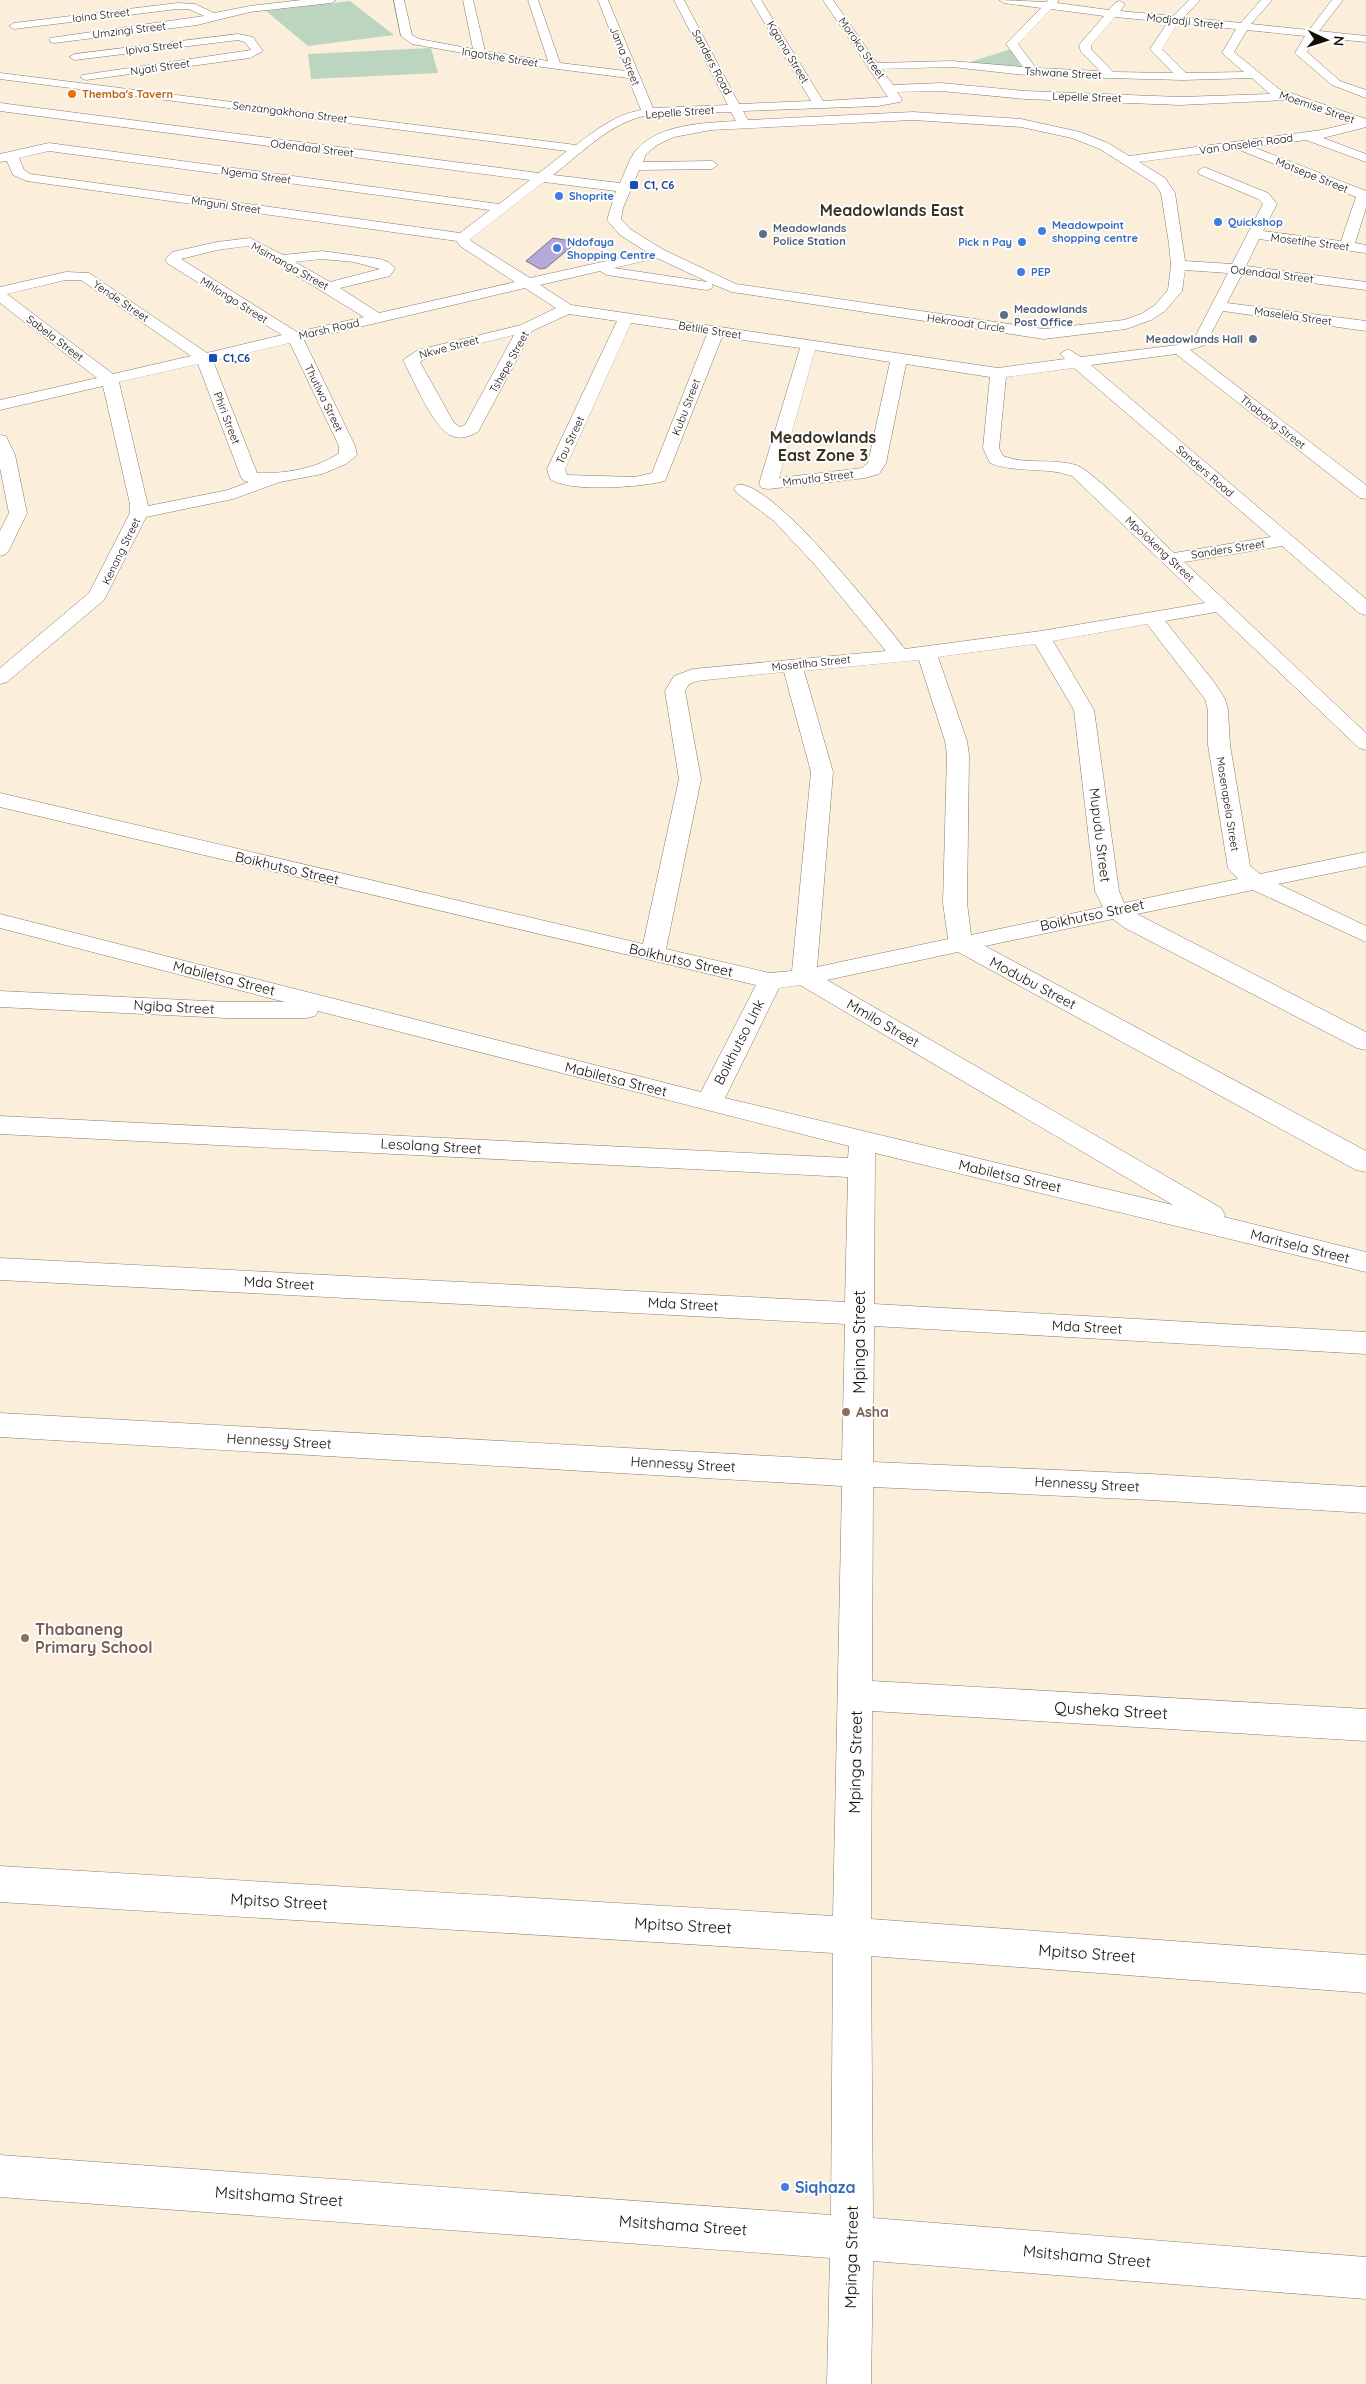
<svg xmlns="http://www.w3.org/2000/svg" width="1366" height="2384" viewBox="0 0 1366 2384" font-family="Quicksand,sans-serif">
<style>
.green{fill:#bbd5bf}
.building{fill:#b5a9d9;stroke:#787486}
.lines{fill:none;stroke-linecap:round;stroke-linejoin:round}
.minor-casing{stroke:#877c6b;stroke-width:1}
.minor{fill:#fff;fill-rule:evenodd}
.food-dot{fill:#e8710a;stroke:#fdfdfd;stroke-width:2}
.transit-dot{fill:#1a4fb4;stroke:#fdfdfd;stroke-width:2}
.shop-dot{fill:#3f7fe0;stroke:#fdfdfd;stroke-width:2}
.service-dot{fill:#5c6f8a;stroke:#fdfdfd;stroke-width:2}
.education-dot{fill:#8d6e63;stroke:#fdfdfd;stroke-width:2}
.labels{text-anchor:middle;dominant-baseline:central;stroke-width:4;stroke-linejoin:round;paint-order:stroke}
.far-street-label{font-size:11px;fill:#130e08;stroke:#fdfdfd}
.far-food-label{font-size:11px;font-weight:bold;fill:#c56008;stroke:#fdfdfd;text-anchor:start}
.far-transit-label{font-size:11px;font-weight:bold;fill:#164399;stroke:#fdfdfd;text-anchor:start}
.far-shop-label{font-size:11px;font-weight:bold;fill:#366cbe;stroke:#fdfdfd;text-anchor:start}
.far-service-label{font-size:11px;font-weight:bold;fill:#4e5e75;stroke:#fdfdfd;text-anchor:start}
.street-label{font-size:14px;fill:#130e08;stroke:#fdfdfd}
.education-label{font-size:14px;font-weight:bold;fill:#785e54;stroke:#fdfdfd;text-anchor:start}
.far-district-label{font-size:16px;font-weight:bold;fill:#393021;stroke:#fdfdfd}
.near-street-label{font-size:16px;fill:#130e08;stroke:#fdfdfd}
.near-education-label{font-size:16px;font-weight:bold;fill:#785e54;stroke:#fdfdfd;text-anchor:start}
.near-shop-label{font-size:16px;font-weight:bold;fill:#366cbe;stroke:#fdfdfd;text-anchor:start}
</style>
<rect width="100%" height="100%" fill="#fbeedb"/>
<path class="green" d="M350,1L394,35L308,46L266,11Z
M431,48L438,73L311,79L308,54Z
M1011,49L1023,70L967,63Z"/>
<path class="building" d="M553,238L577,242L546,268L540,269L526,261Z"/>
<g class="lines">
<defs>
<path id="minor" d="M302,0H336L331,3L250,12L197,25L54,43L50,42V38L204,16L189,9H177L14,29L9,26L14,23L177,3L195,4L214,13L250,6Z
M394,0H404L412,35L419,39L473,49L463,0H473L485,51L548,61L528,0H538L560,63L626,71L598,0H608L653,108L728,105L674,0H684L739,104L811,101L751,0H761L823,101L888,97L823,0H833L877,63L952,61L1023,67L1006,44L1041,8L1004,3L999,0L1046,2L1048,0H1059L1057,3L1109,10L1116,2L1120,1L1125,4L1120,11L1173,16L1189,0H1200L1184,17L1241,23L1261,0H1272L1251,24L1309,30L1332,0H1343L1319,31L1366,36V42L1315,37L1307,52L1340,81L1366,90V98L1332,85L1297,55L1295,53L1305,36L1247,30L1234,52L1279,89L1366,119V127L1323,138L1366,154V162L1306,140L1253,147L1366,191V208L1355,243L1366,245V253L1259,239L1246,266L1366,282V290L1242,274L1227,303L1366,321V331L1223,311L1205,345L1190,350L1366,485V499L1360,498L1176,354L1091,365L1366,599V615L1359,613L1282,546L1184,562L1366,733V750L1359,748L1216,612L1165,621L1214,682L1225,699L1228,710L1230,745L1250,866L1260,874L1366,852V866L1278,884L1366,926V942L1253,890L1137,914L1366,1032V1050L1357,1048L1125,928L1113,919L985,946L1366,1151V1172L1356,1170L958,952L827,980L1221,1208L1225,1215L1224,1217L1366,1252V1272L875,1153L874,1304L1366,1332V1354L874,1326L873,1462L1150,1474L1366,1487V1513L1150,1500L873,1487L872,1681L1366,1709V1741L872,1711L871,1919L1366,1955V1993L871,1956L873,2218L1366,2257V2299L873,2261L871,2384H827L830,2258L0,2197V2155L831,2215L833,1953L0,1902V1866L833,1916L842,1486L0,1437V1413L842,1460L845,1324L0,1280V1258L845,1302L848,1177L0,1134V1116L848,1158L849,1146L318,1011L315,1016L306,1018H227L0,1007V991L227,1002H285L0,928V914L701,1092L756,985L0,807V793L643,944L679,779L665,691L674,676L693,669L886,651L815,565L774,521L737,493L734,489L737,485C770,477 882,620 905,649L1041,631L1205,603L1072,476C1045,466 1017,474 990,463L983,448L990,377L906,364L886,463L879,474L865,478L768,489L762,488L759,484L800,348L722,337L665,481C641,487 570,493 550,479L547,469L617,321L569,314L532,331L478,432C469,436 462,440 452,436C433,429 413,378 403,360L418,350L521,325L556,308L525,288L304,340L355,446L357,455L346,464L322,474L280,482L233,499L146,517L104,600L7,682L0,684V668L89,593L130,513V504L103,386L0,410V400L97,378L0,303V287L66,272L89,273L207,353L282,335L167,263L165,260L172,252L217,242L250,238L283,255L322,251L380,259L388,262L395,268L390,276L340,288L379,313L515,282L460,246L457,241L27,181L13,175L7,161L0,162V154L49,143L499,204L530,180L0,111V103L539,173L567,151L0,79V73L576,145C597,129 615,115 641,110L628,78L542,67L412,44L401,36ZM1051,9L1104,16L1079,45L1081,52L1100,71L1036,68L1018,44ZM1115,17L1168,22L1150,49L1173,73L1113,72L1091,49V45ZM1178,23L1236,29L1222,53L1244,72L1186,73L1162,49ZM952,67L1034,76L1183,80L1252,78L1270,94L1180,97L1025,91L941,83L893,85L881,69ZM941,91L1025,99L1180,105L1287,100L1351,123L1322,130L1129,156L1108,143L1080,132L1021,119L913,112L748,120L743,111L878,106L900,102L902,99L897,92ZM731,112L736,121C704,123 660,124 637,149C629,158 625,173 620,183L553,175C578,156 602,131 631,120C655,110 704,113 731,112ZM913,120L1021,127L1072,138L1100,149L1155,184L1161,193L1169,244L1171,265L1168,290L1155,305L1141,314L1124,320L1044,329L736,284L664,250L630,229L621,219L623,208L639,170L712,169L718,165L712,161L643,162L646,154L657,145L674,137L711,130ZM1237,149L1356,197L1341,241L1263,231L1277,204L1268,193L1204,167L1198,171L1199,174L1258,199L1263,204L1232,264L1185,261L1175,193L1165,178L1139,162ZM49,151L490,210L460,233L30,174L24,170L19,158ZM544,182L616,191L607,220L620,235L647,252L530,278L471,241L470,239ZM248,246L364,317L297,332L181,259L217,250ZM657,258L708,282L614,268ZM322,259L354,262L380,269L330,282L295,262ZM1185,270L1228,273L1194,339L1177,345L1081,357L1068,349L1060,354L1065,359L998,368L571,305L540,285L600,271L607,275L706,290L711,289L713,286L712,284L732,292L1044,339L1126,329L1151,320L1165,311L1182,291ZM66,280H81L191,356L113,374L7,294ZM631,323L707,334L652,473L635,477L567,475L565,469ZM514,335L465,425L460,427L454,423L420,362L429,356ZM290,343L339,446V453C317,469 283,474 257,473L213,361ZM815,350L890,362L868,463L862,468L779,478ZM198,364L241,477L244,481L249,482L228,490L148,506L119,382ZM1074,368L1271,537L1174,553C1155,535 1095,472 1076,465C1052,458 1026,465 1003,456L999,448L1006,377ZM1147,624L1205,699L1208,710V745L1228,868L1238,879L1124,903L1119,891L1094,710L1053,641ZM1035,644L1074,710L1095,891L1103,907L971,935L967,903L969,755L967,741L938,657ZM919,660L945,741L947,755L943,903L948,939L817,967L833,772L804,671ZM784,672L811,772L792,971L770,973L666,949L701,779L685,691L689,684L697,681ZM800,985L1173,1205L725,1098L779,988Z
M238,34L253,37L263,51L250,58L86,80L80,77L82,75L251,50L245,42L238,40L75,60L69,57L75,54Z
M0,435L6,436L15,455L27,513L9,550L6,554L0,556V531L9,513L0,468Z"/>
</defs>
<use href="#minor" class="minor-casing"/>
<use href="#minor" class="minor"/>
</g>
<circle class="food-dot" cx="72" cy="94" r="5"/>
<g class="transit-dot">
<rect x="629" y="180" width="10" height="10" rx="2.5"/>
<rect x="208" y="353" width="10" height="10" rx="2.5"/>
</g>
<g class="shop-dot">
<circle cx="559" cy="196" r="5"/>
<circle cx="1218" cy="222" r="5"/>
<circle cx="1042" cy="231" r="5"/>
<circle cx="1022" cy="242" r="5"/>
<circle cx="557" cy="248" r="5"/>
<circle cx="1021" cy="272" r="5"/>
<circle cx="785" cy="2187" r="5"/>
</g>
<g class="service-dot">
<circle cx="763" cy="234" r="5"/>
<circle cx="1004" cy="315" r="5"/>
<circle cx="1253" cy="339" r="5"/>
</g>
<g class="education-dot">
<circle cx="846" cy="1412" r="5"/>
<circle cx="25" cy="1638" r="5"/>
</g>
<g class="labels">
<g class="far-street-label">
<text transform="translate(101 15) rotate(-7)">Ioina Street</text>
<text transform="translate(1185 21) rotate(6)">Modjadji Street</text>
<text transform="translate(129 30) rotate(-7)">Umzingi Street</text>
<text transform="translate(154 47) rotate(-7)">Ipiva Street</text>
<text transform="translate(862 48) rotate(55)">Moroka Street</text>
<text transform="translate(788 52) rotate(59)">Kgama Street</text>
<text transform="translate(625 56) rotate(68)">Jama Street</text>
<text transform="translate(500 57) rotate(9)">Ingotshe Street</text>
<text transform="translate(712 62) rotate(62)">Sanders Road</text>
<text transform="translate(160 67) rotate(-8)">Nyati Street</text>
<text transform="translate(1063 73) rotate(3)">Tshwane Street</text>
<text transform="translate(1087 97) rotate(2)">Lepelle Street</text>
<text transform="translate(1317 107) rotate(19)">Moemise Street</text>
<text transform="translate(290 112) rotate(7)">Senzangakhona Street</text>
<text transform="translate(680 112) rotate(-4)">Lepelle Street</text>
<text transform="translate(1246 144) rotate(-8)">Van Onselen Road</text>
<text transform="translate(312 148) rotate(7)">Odendaal Street</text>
<text transform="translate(256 175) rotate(8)">Ngema Street</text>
<text transform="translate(1312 175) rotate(22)">Motsepe Street</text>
<text transform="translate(226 205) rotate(8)">Mnguni Street</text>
<text transform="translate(1310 242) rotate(7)">Mosetlhe Street</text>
<text transform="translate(290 266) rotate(29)">Msimanga Street</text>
<text transform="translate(1272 274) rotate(7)">Odendaal Street</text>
<text transform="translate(234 300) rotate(32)">Mhlongo Street</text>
<text transform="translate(121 301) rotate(34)">Yende Street</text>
<text transform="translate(1293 316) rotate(8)">Maselela Street</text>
<text transform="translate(966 323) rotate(8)">Hekroodt Circle</text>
<text transform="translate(329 329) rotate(-13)">Marsh Road</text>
<text transform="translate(710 330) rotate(9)">Betlile Street</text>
<text transform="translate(55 338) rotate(37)">Sabela Street</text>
<text transform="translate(449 347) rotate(-15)">Nkwe Street</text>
<text transform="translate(509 362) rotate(-61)">Tshepe Street</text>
<text transform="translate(324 398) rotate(64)">Thutlwa Street</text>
<text transform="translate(686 407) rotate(-69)">Kubu Street</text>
<text transform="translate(227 418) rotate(69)">Phiri Street</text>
<text transform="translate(1273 422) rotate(38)">Thabang Street</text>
<text transform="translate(570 440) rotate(-65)">Tau Street</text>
<text transform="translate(1205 471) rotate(41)">Sanders Road</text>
<text transform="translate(818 478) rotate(-7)">Mmutla Street</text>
<text transform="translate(1160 549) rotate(43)">Mpolokeng Street</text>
<text transform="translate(1228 549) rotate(-9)">Sanders Street</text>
<text transform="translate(121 551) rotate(-64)">Kenang Street</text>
<text transform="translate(811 663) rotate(-6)">Mosetlha Street</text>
<text transform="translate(1228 804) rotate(81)">Mosenapela Street</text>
</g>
<g class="far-food-label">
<text x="82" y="94">Themba's Tavern</text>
</g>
<g class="far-transit-label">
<text x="644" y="185">C1, C6</text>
<text x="223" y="358">C1,C6</text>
</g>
<g class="far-shop-label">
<text x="569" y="196">Shoprite</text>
<text x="1228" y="222">Quickshop</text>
<text x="1052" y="225">Meadowpoint<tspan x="1052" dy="13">shopping centre</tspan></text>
<text x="567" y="242">Ndofaya<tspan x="567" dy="13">Shopping Centre</tspan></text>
<text x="1012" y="242" text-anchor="end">Pick n Pay</text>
<text x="1031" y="272">PEP</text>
</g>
<g class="far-service-label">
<text x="773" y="228">Meadowlands<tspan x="773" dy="13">Police Station</tspan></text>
<text x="1014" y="309">Meadowlands<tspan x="1014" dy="13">Post Office</tspan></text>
<text x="1243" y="339" text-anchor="end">Meadowlands Hall</text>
</g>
<g class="street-label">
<text transform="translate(1100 835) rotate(83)">Mupudu Street</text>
<text transform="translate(287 868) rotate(13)">Boikhutso Street</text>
<text transform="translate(1092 915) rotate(-12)">Boikhutso Street</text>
<text transform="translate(681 960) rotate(13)">Boikhutso Street</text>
<text transform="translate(224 978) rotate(14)">Mabiletsa Street</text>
<text transform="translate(1033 983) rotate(28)">Modubu Street</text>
<text transform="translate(174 1007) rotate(3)">Ngiba Street</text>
<text transform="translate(883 1023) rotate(30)">Mmilo Street</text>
<text transform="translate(739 1042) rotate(-63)">Boikhutso Link</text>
<text transform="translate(616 1079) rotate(14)">Mabiletsa Street</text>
<text transform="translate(431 1146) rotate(3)">Lesolang Street</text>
<text transform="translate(1010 1176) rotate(13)">Mabiletsa Street</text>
<text transform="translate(1300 1246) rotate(14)">Maritsela Street</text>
<text transform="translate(279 1283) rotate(3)">Mda Street</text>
<text transform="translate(683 1304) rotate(3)">Mda Street</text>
<text transform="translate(1087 1327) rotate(3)">Mda Street</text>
<text transform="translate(279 1441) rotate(3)">Hennessy Street</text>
<text transform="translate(683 1464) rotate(3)">Hennessy Street</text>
<text transform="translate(1087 1484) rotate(3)">Hennessy Street</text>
</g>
<g class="education-label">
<text x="856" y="1412">Asha</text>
</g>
<g class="far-district-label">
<text x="892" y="210">Meadowlands East</text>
<text x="823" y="437">Meadowlands<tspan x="823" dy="18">East Zone 3</tspan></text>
</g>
<g class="near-street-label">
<text transform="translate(859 1342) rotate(-90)">Mpinga Street</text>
<text transform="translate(1111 1710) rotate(3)">Qusheka Street</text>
<text transform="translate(855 1762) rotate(-89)">Mpinga Street</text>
<text transform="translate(279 1901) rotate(3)">Mpitso Street</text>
<text transform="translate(683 1925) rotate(3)">Mpitso Street</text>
<text transform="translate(1087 1953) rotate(4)">Mpitso Street</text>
<text transform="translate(279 2196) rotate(4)">Msitshama Street</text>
<text transform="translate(683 2225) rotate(4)">Msitshama Street</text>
<text transform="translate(1087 2256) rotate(5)">Msitshama Street</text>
<text transform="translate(851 2257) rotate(-89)">Mpinga Street</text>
</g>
<g class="near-education-label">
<text x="35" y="1629">Thabaneng<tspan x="35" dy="18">Primary School</tspan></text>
</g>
<g class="near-shop-label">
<text x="795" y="2187">Siqhaza</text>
</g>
</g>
<g transform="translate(1326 40) rotate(94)" stroke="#fdfdfd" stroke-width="4" paint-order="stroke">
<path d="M0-4L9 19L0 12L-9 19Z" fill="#130e08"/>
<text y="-8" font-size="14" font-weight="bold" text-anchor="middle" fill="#130e08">N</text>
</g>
</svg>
